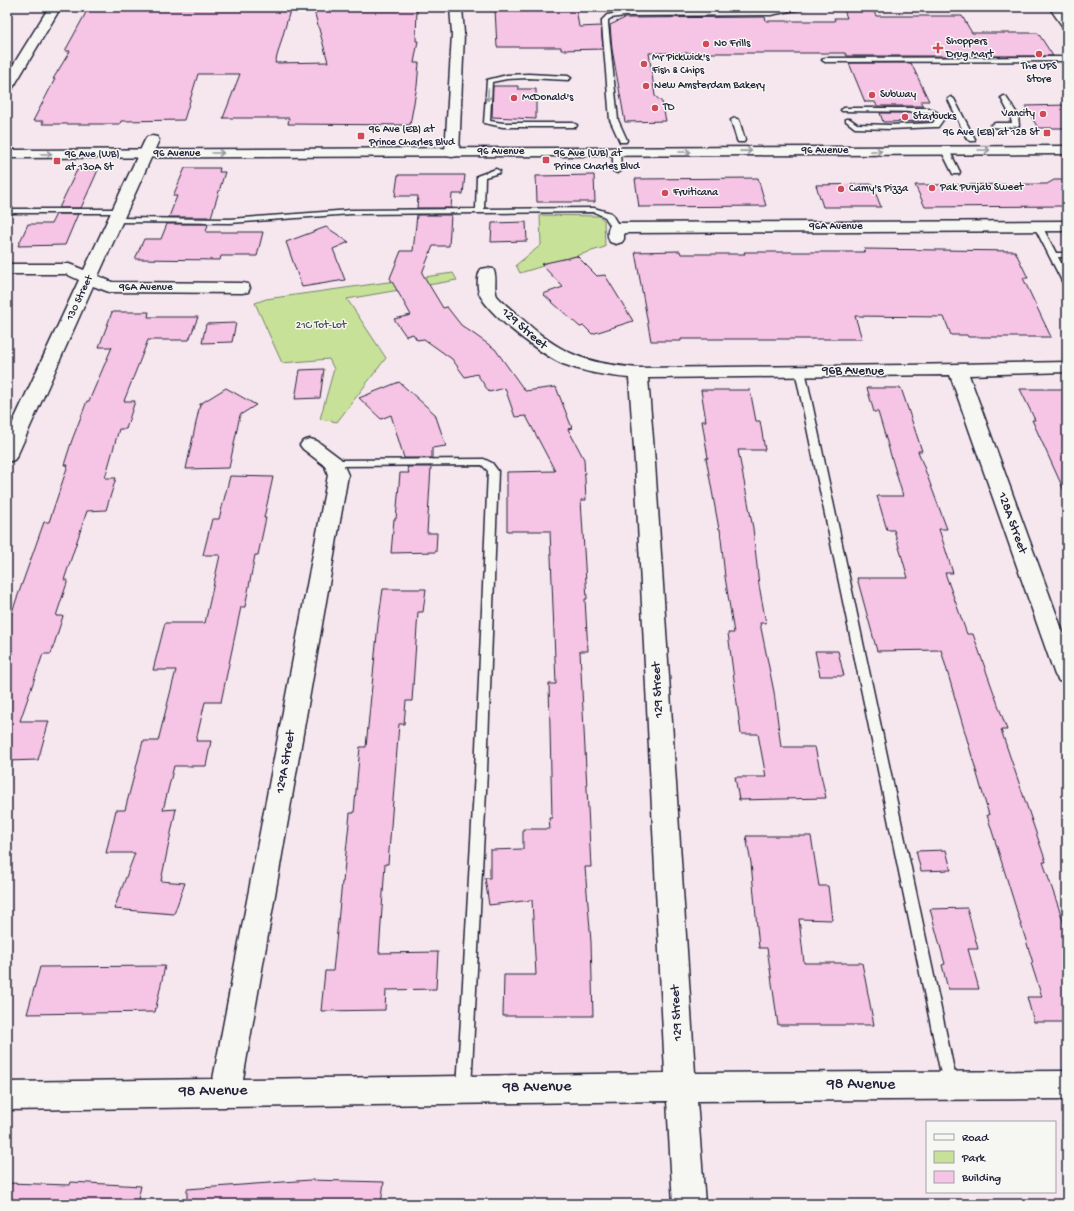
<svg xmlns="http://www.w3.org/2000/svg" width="1074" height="1211" viewBox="0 0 1074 1211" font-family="'Gochi Hand',sans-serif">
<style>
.green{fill:#c7e198;stroke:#74826a}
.building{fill:#f6c4e4;stroke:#22223b}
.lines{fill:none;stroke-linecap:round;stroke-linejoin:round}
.service-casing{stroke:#22223b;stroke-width:3}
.minor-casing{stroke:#22223b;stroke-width:3}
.tertiary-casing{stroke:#22223b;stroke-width:3}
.secondary-casing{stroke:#22223b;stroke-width:3}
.service{fill:#f6f6f2;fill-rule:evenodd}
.minor{fill:#f6f6f2;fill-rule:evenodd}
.tertiary{fill:#f6f6f2;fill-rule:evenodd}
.secondary{fill:#f6f6f2;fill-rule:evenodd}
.oneway{stroke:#9797a0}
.poi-dot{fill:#d1495b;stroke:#f6f6f2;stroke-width:1.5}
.labels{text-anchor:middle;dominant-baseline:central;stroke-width:3;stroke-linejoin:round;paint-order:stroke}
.far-poi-label{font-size:11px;fill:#22223b;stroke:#f6f6f2;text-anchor:start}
.far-street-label{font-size:11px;fill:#22223b;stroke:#f6f6f2}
.far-park-label{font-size:11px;fill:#4b5252;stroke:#f6f6f2}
.street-label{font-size:13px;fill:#22223b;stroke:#f6f6f2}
.near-street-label{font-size:16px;fill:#22223b;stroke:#f6f6f2}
</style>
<rect width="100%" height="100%" fill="#f6e7ee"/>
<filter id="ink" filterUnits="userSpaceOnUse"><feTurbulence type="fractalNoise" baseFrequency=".025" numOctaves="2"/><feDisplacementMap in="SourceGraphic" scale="8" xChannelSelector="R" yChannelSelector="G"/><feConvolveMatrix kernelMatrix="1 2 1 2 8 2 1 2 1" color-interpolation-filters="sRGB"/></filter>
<g filter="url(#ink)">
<path class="green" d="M540,215L599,216L604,220L605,247L520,273L516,265L541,245Z
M453,273L457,280L347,299L386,358L337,422L320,419L334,369L329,359L282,363L255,303L266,299Z"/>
<path class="building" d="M89,7H291L275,63L328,62L313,7H340V10H397L398,7H417L416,41H418L414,63H419L417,86L410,125L288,124L289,118H223L240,74H198L184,120L121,121L120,124H42L44,121H33L55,79H53L70,51H65Z
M544,7L576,8L579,27L601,26L603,49L561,50V47H497L495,9L544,8Z
M844,10H873L876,16H962L972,33H1038L1053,56H847L845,53H649L655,96L662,102L666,121L625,122L612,49L610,25L625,18L765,17L766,21H835L834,18H847Z
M849,63H911L929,101H921L924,106H877L875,102H865Z
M493,86H518V89H536V119L492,117Z
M1067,105V128H1038L1025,106Z
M880,113H927L930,121L883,122Z
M185,168H220L219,172H225L211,217H169L177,196H173Z
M77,170H98L81,208H59Z
M398,175H465L463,194H452L451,208H417L418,196H395Z
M594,175L595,202H537L536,176Z
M758,178L766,206L639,207L635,179Z
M1054,180H1067V206L925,207L915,185L1047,184Z
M872,184L881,207H823L816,185Z
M56,214H78L65,245L18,246L28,224H51Z
M417,215H451L449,246H433L422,273L443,308L447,307L461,325L495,349L525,391L556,387L572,428L568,429L584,459L586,500H581L587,599H585L588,651H580L591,867H585L591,942L593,1016H503L504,975H536L532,900L489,905L485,878H490V850L523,849V829H550L549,818H552L549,684H556L550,531H507V472L555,471L526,416L515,417L505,388L489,392L477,374L465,377L452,359L424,339L417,340L413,334L406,336L394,319L411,315L390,278L401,251H413Z
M526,222L527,241L491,242L492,223Z
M167,224H208L206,232H263L257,256H221L220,260L135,259L144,239H161Z
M326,227L349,242L333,249L345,280L302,287L286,242Z
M864,249L1015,251L1028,278H1023L1051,337H968L967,335H951L944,317L855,316L862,339H681V341H651L635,252L680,251L681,254H745L744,252H865Z
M577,256L597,276L605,275L633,321L592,334L584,326L580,327L543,294L563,287L541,264Z
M112,312H149L148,317H198L189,340H148L124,401H135L126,429H119L105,478H116L106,510L87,511L64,580H68L56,616H63L51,654H43L20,721H49L38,760L7,761V626L44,522H49L68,465H64L72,440L87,401H89L112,347H99Z
M236,323L232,342L202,343L206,324Z
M324,369L320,398L295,399L300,370Z
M399,382L435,414L446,446L432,448V458H404L391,415L381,419L359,398Z
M226,388L256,405L240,415L229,468L186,469L200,404Z
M867,388H901L922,451H918L947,529H939L953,573H945L967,634H973L1007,730H1001L1046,862H1043L1067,932V1022H1034L1027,997H1042L1031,963H1033L987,815H989L941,650L877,651L857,578H908L894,530H887L877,496H903L878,412H874Z
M1020,389H1067V497L1032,420H1035Z
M701,390H750L756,421H760L765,450H738L753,528L759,585L766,623H760L774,692L781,747H815L826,798L739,800L735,777H766L758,734H741L728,633H734L725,577L720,529H719L706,458H708L702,421H706Z
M407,467H431L427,533H437L436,552L391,553L394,519H396L400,473H409Z
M230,476L273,477L264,518H266L258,555H255L245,607H241L221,702H205L196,741H211L206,766H174L163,810L176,809L161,881L185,883L174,914L114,909L135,853H106L116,810H125L143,741H158L176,670H153L165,623H205L220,555H203L212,519H219Z
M383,589H426L423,612H418L412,701H406L404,724H399L388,864H385L379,953L438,952L436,989L386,990L385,1010L321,1011L325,971H333L342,882H343L350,813H354L360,747H366L378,624Z
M815,651H838L844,676H820Z
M746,836H811L819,886H828L832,920L799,919L804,963H862L874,1025H778L767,948H759L751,863Z
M946,850L951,870L921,871L916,851Z
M967,908L978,949H968L979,989H948L942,965L945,964L930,909Z
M165,966L155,1012L27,1014L40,967Z
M310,1180L384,1182L381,1204H187V1189Z
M71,1182L141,1186L137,1204H7V1183L70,1185Z"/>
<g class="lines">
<defs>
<path id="service" d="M796,7H810L771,15L625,16L611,18L608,20V24L618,120L627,140L626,142H620L610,120L602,24V20L607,15L625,12L771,11Z
M1067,57V61L825,62L822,60L825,58Z
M528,74L568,76L571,78L568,80L528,78L507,79L492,82L490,121L503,123H573L577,125L576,127H503L484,123L487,80L507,75Z
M1004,96L1006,97L1018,115L1019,126L1004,128L992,127L991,125L995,123H1012L1010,115L1001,98Z
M951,97L954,99L975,139L974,141H971L967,139L948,99Z
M844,108H929L938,113L943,120L938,127H935L890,129L855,128L846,121V119H850L857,124L890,125L933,123L935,120L933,115L928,112L842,111L841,110Z
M735,118L739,120L745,140L744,142H738L737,140L731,120Z
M942,148H948L960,172L959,174H953L941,150Z
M613,150H616L620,152L621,171L617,173L613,171Z
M496,169L500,171L499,173L485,177L484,209L594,208L611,213L620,228L619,230H613L605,217L594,212L351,214L230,223L116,222L112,220L116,218L230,219L351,210L476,209L477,176Z
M7,209H120L124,211L120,213H7Z
M1035,224H1041L1056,253H1067V257H1058L1067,275V286L1063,283L1034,226Z
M800,367L805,370L957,1084L955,1089L950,1091L945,1089L943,1084L795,370Z
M484,459L492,463L498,471L487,771L471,1089L469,1094L464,1096L459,1094L457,1089L475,771L488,471L482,465L334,466L329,463L334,460Z"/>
<path id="minor" d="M49,7H61L14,86L12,89L7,90V75Z
M152,136L157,137L159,140L98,276L112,282L242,283L248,284L250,288L248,292L242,293L109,292L93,286L17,456L14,460L7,462V435L79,280L66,274H7V264H69L84,270L145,140L147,137Z
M1067,221V231L624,233V239L622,242L616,244L610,242C607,237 607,230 610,225L616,223Z
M487,268L493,269C498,277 493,287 497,296C504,304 512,310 520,317C560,354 584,363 638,368L906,365L1067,362V372L969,375L1067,643V683L1059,681L1055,675L950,375L648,378L655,463L695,1073L1067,1071V1099L697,1101L705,1204H673L667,1101L7,1110V1082L213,1079L328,475L325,466L303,449L300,445L303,441L310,439L317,441L341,459L348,475L243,1079L665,1073L635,463L629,378C607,376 584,372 563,364C542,355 487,314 479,293C477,287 477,275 481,269Z"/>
<path id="tertiary" d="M450,7H462L464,34L459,153L457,156L452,157L447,156L445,153L452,34Z"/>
<path id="secondary" d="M1049,7H1061L1067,15V28L1063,27Z
M1067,146V154L7,158V150Z"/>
</defs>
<use href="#service" class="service-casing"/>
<use href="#minor" class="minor-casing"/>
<use href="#tertiary" class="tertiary-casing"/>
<use href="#secondary" class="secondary-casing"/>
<use href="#service" class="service"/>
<use href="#minor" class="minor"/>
<use href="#tertiary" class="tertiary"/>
<use href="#secondary" class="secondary"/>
</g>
<defs><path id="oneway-shaft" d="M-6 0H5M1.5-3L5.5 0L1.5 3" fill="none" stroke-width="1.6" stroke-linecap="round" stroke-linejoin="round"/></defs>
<g class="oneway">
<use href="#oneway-shaft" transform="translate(488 95) rotate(94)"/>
<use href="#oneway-shaft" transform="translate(984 150)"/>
<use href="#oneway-shaft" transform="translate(746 151) rotate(-1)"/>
<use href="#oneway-shaft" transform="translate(876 151)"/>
<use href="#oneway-shaft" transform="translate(685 152)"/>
<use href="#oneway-shaft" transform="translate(218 153)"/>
<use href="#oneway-shaft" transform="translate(46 154)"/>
</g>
</g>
<g class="poi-dot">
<circle cx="706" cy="44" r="4"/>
<path d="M936 42h4v4h4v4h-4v4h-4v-4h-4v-4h4z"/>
<circle cx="1039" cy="54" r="4"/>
<circle cx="644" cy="64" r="4"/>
<circle cx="646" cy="86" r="4"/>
<circle cx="872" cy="95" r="4"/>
<circle cx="514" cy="98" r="4"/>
<circle cx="655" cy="108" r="4"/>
<circle cx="1043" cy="114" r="4"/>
<circle cx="905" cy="117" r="4"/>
<rect x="1043" y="129" width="8" height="8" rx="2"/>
<rect x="357" y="132" width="8" height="8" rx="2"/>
<rect x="542" y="156" width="8" height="8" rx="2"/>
<rect x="53" y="157" width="8" height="8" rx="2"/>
<circle cx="932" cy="188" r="4"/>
<circle cx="841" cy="189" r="4"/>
<circle cx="665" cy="193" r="4"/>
</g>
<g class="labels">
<g class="far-poi-label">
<text x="946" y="42">Shoppers<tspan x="946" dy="13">Drug Mart</tspan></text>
<text x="714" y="44">No Frills</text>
<text x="652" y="58">Mr Pickwick's<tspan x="652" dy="13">Fish &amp; Chips</tspan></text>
<text x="1039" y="67" text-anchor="middle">The UPS<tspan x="1039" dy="13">Store</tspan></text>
<text x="654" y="86">New Amsterdam Bakery</text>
<text x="880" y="95">Subway</text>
<text x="522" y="98">McDonald's</text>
<text x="663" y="108">TD</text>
<text x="1035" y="114" text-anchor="end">Vancity</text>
<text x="913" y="117">Starbucks</text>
<text x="369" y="130">96 Ave (EB) at<tspan x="369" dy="13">Prince Charles Blvd</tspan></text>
<text x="1039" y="133" text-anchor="end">96 Ave (EB) at 128 St</text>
<text x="554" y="154">96 Ave (WB) at<tspan x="554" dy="13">Prince Charles Blvd</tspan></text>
<text x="65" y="155">96 Ave (WB)<tspan x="65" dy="13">at 130A St</tspan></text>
<text x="940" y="188">Pak Punjab Sweet</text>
<text x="849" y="189">Camy's Pizza</text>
<text x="673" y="193">Fruiticana</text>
</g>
<g class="far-street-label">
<text x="825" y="151">96 Avenue</text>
<text x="501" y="152">96 Avenue</text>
<text x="177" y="154">96 Avenue</text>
<text x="836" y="227">96A Avenue</text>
<text x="146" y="288">96A Avenue</text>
<text transform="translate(80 298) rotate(-65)">130 Street</text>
</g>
<g class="far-park-label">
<text x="321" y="326">21C Tot-Lot</text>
</g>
<g class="street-label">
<text transform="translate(524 329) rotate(41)">129 Street</text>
<text x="853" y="371">96B Avenue</text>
<text transform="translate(1012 523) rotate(70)">128A Street</text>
<text transform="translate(658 690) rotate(-93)">129 Street</text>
<text transform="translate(286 762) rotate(-80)">129A Street</text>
<text transform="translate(677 1013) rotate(-93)">129 Street</text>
</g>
<g class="near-street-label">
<text x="861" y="1085">98 Avenue</text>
<text transform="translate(537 1088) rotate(-1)">98 Avenue</text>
<text transform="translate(213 1092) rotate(-1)">98 Avenue</text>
</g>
</g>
<rect width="1074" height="1211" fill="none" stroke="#f6f6f2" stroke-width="24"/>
<rect x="12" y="12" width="1050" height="1187" fill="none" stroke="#22223b" stroke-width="1.5" filter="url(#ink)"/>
<rect x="926" y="1121" width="130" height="72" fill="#f6f6f2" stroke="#a1a1a9"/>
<rect x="934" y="1134" width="20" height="6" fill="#f6f6f2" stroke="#a1a1a9"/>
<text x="962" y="1141" font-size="12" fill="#22223b">Road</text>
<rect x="934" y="1151" width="20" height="12" fill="#c7e198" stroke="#a1a1a9"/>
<text x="962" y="1161" font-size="12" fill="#22223b">Park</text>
<rect x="934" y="1171" width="20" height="12" fill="#f6c4e4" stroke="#a1a1a9"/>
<text x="962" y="1181" font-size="12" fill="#22223b">Building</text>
</svg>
